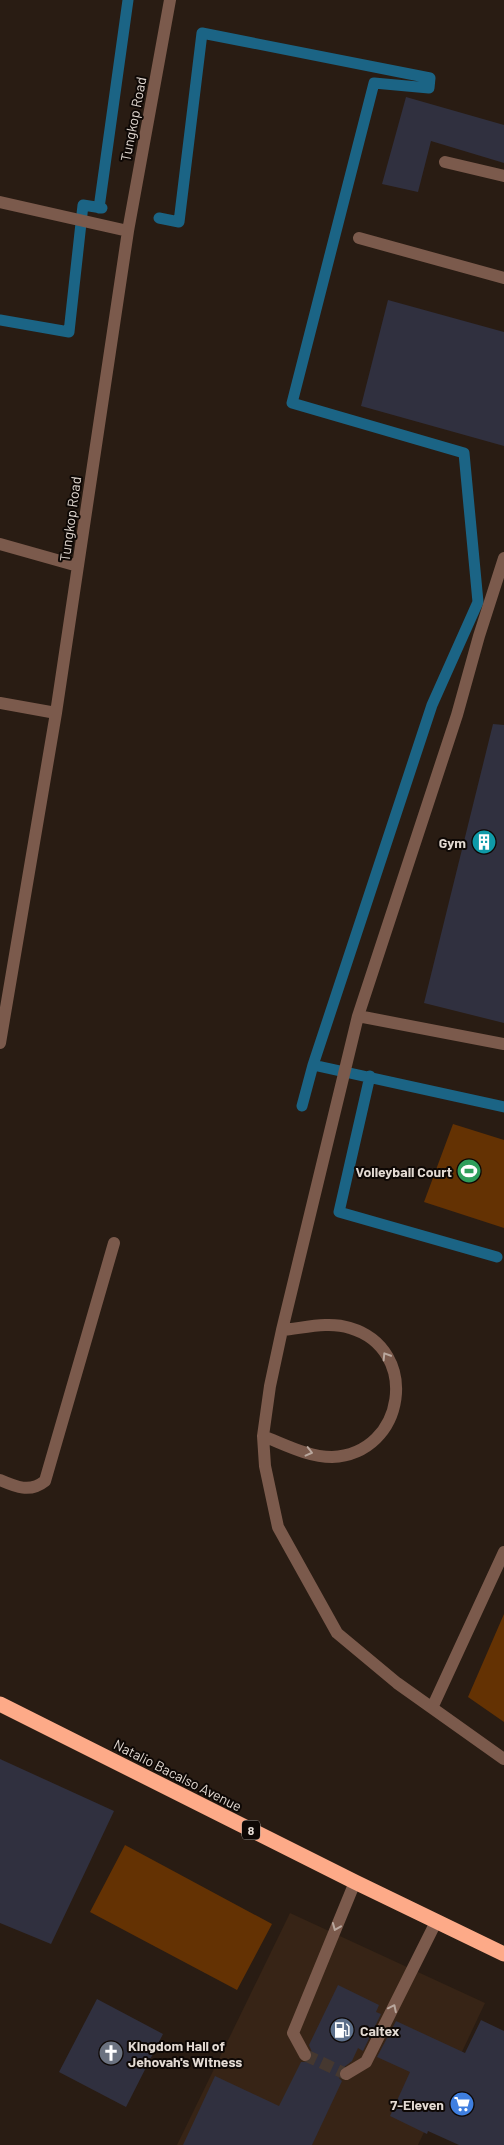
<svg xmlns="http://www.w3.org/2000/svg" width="504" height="2145" viewBox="0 0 504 2145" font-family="Barlow,sans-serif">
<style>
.built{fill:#372416}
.green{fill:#643203}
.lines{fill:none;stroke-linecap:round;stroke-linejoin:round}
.stream{stroke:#1b6485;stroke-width:11}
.building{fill:#30303f}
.minor-tunnel{stroke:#453830;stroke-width:12;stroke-dasharray:12 6;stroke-linecap:butt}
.minor{stroke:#7b5a4c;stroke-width:12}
.highway{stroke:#fdaa88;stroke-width:15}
.oneway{stroke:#b9a79d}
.labels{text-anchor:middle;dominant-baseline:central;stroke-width:4;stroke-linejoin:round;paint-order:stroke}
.shield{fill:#0e0805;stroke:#a39b95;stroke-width:1}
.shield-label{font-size:12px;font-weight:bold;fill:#e3dad3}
.street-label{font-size:14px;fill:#e3dad3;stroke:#0e0805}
.poi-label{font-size:14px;font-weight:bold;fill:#e3dad3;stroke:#0e0805;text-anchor:end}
</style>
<rect width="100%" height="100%" fill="#291c13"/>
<path class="built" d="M290,1913L485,2003L418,2145H177Z"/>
<path class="green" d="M453,1124L504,1140V1228L424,1202Z
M504,1614V1722L468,1697Z
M125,1845L272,1924L237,1990L90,1912Z"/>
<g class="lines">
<path class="stream" d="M99,208L128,0
M159,218L179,222L202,33L430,78L429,88L374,83L292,403L464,453L478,602L432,705L313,1065L302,1106
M0,320L69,332L83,205L102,208
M313,1065L504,1107
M370,1076L339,1212L497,1257"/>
</g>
<path class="building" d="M406,97L504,125V163L431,141L418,192L382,184Z
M388,300L504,332V446L361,406Z
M493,724L504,725V1023L424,1003Z
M0,1759L114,1811L51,1944L0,1923Z
M338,1985L379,2005L376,2012L381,2014L363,2051L358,2048L352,2061L339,2071V2078L342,2081L312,2145H183L215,2076L279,2106L301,2062H308L312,2059L313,2055L309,2045Z
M97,1999L163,2034L126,2107L59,2072Z
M481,2020L504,2031V2145H459L428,2131L427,2134L390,2116L410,2072L377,2057L396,2021L465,2053Z"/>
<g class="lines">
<path class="minor-tunnel" d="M305,2055L346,2074"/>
<path class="minor" d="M445,162L504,176
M0,202L128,231
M359,238L504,278
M0,544L78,566
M504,558L479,636L457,715L358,1016L282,1330L270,1386L263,1436L265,1466L278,1527L337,1633L397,1683L504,1759
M0,703L56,713
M358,1016L504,1044
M0,1043L56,713L128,231L170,0
M263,1436C284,1444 308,1457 332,1457C406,1454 421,1349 350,1328C329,1321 304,1328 282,1330
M0,1480C16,1487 30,1493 45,1481L114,1243
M432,1708L504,1552
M305,2055L293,2033L355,1882
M346,2074L366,2062L436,1922"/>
<path class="highway" d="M0,1704L355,1882L504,1954"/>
</g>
<defs><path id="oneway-chevron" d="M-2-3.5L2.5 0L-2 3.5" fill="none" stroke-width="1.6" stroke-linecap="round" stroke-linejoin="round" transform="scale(1.25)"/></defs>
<g class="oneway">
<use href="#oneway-chevron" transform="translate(386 1356) rotate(-122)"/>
<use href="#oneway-chevron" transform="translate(309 1452) rotate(14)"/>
<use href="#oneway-chevron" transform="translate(336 1927) rotate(112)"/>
<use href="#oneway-chevron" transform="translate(393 2008) rotate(-64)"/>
</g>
<defs>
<symbol id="building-disc" viewBox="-11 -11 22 22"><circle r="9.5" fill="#0f9aa8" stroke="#0e0805"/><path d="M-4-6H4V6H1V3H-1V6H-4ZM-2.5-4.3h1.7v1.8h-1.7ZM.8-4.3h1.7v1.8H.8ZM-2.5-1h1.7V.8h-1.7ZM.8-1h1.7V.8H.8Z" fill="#fff"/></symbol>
<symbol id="stadium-disc" viewBox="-11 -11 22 22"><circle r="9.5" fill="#2e9e5b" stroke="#0e0805"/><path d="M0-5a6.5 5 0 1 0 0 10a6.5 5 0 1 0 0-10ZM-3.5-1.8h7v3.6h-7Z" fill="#fff"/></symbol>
<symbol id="fuel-disc" viewBox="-11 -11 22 22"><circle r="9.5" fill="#5c6f8a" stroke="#0e0805"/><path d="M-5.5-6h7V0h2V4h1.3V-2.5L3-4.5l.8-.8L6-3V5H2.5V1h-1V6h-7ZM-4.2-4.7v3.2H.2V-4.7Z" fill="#fff"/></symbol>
<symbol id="church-disc" viewBox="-11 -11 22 22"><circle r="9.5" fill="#6b7280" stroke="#0e0805"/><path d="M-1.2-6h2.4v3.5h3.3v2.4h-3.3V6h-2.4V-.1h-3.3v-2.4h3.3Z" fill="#fff"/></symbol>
<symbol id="supermarket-disc" viewBox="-11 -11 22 22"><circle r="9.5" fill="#3f7fe0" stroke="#0e0805"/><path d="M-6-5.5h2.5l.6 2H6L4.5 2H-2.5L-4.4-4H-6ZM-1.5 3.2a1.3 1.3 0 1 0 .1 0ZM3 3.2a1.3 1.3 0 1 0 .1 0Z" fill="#fff"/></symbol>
</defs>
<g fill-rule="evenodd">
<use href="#building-disc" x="470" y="828" width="28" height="28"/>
<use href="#stadium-disc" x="455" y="1157" width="28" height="28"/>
<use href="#fuel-disc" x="328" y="2016" width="28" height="28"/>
<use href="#church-disc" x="97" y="2039" width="28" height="28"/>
<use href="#supermarket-disc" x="448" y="2090" width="28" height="28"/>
</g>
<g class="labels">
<rect class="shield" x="242" y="1820.5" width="18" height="19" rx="4"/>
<g class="shield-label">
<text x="251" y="1830">8</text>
</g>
<g class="street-label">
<text transform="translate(133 119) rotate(-79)">Tungkop Road</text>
<text transform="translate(70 519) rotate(-82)">Tungkop Road</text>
<text transform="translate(178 1775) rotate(27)">Natalio Bacalso Avenue</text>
</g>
<g class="poi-label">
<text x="466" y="842">Gym</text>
<text x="452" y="1171">Volleyball Court</text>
<text x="360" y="2030" text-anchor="start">Caltex</text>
<text x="128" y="2045" text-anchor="start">Kingdom Hall of<tspan x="128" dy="16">Jehovah's Witness</tspan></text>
<text x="444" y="2104">7-Eleven</text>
</g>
</g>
</svg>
